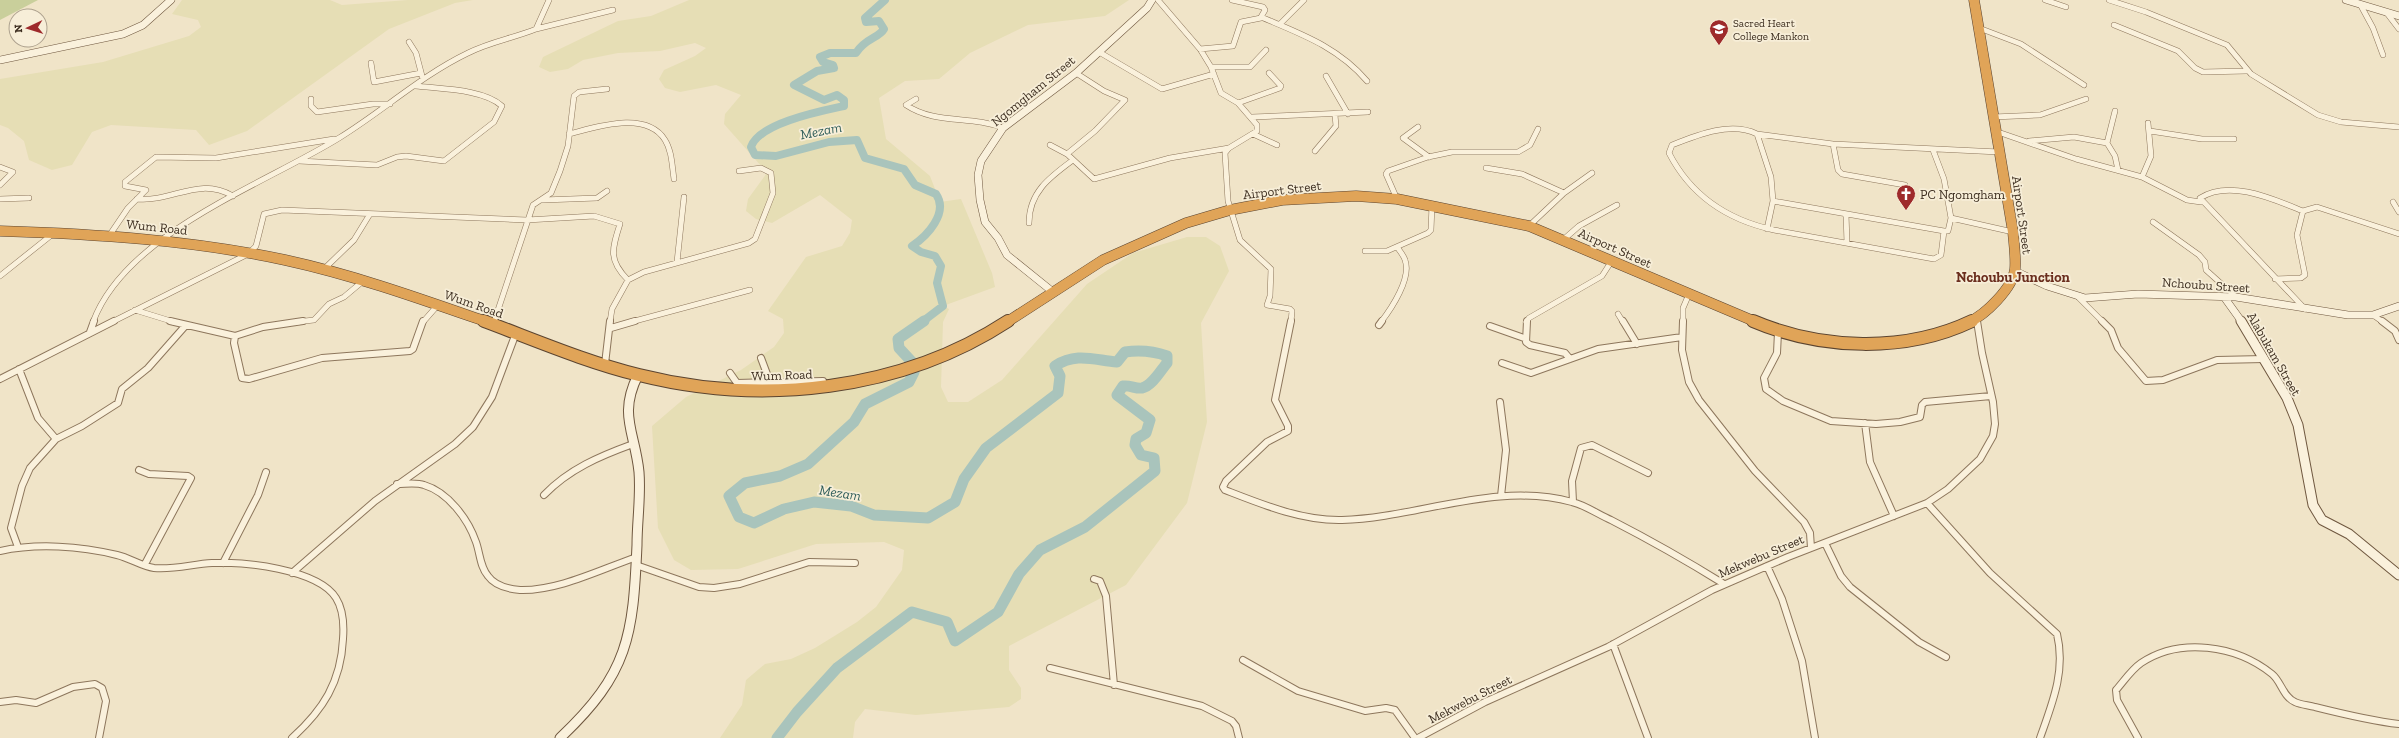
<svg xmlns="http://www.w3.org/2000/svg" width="2399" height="738" viewBox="0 0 2399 738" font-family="'Zilla Slab',serif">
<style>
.farmland{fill:#e6deb5}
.green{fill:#c9cf9b}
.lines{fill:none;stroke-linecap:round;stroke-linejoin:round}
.river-far1{stroke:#a9c4bc;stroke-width:8}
.river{stroke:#a9c4bc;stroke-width:11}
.street-far1-casing{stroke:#8d765c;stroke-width:6}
.street-casing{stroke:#8d765c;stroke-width:8}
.secondary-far1-casing{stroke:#6f573f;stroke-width:8}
.secondary-casing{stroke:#6f573f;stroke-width:11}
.highway-far1-casing{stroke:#5b4430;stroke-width:11}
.highway-casing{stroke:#5b4430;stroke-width:14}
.street-far1{stroke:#faf1dc;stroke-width:5}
.street{stroke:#faf1dc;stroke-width:6}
.secondary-far1{stroke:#faf1dc;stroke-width:7}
.secondary{stroke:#faf1dc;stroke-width:9}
.highway-far1{stroke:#e0a458;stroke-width:10}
.highway{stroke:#e0a458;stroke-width:12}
.labels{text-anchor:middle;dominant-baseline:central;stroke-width:3.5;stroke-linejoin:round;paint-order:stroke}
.far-poi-label{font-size:11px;fill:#3d2e20;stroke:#f7eed8;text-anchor:start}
.street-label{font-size:13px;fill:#3d2e20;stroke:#f7eed8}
.poi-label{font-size:13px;fill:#3d2e20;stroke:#f7eed8;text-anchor:start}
.water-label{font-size:14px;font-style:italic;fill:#2f5d5a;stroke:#f7eed8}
.neighbourhood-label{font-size:14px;font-weight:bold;fill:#6b2e1e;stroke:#f7eed8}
</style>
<rect width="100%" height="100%" fill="#f0e4c8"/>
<path class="farmland" d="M182,0H330L342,5L408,0H473L455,3L389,29L247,131L209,145L196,130L111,125L92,132L72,165L52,170L29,160L24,141L8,128L0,125V79L103,62L189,36L201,27L198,20L172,14Z
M689,0H1129L1105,16L1028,25L970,53L939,79L905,81L879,98L886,139L930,176L940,202L961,199L992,273L995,287L943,306L949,309L943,322L941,387L948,402H968L1002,380L1087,284L1133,253L1187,237H1206L1220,246L1229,271L1201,323L1207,422L1187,503L1126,585L1009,646V670L1021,688V699L1009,707L916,715L865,709L855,722L853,738H720L742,705L746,680L765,664L791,659L815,648L857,622L876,607L902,570L904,550L884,542L816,544L738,569L691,570L674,560L658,528L652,426L686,397L741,370L774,347L784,333L783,319L768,311L806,257L842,246L850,233L852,220L820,195L772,223L756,219L746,211L748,199L769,170L762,167L724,124L725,114L741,95L716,85L680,92L665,88L659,79L664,70L695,56L706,48L695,43L660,51L618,53L583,60L568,69L550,72L539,67L543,57L618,21L651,16Z"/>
<path class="green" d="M0,0H38L0,20Z"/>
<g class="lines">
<path class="river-far1" d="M885,0L865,18L866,22L879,21L884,29C879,38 865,38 856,53H830L820,57L823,62L833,65L834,68L817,71L794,85L824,100L837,95L844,100V106C821,111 759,123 751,147L755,155L776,156L829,142L857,140L865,158L904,169L915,185L936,194C949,213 927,236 912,246L921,252L935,256L941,266L937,283L943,306L922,322"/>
<path class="river" d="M777,738L797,712L837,668L912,612L947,622L955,641L998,612L1019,574L1040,550L1085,527L1155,471L1154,458L1141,455L1135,445L1136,439L1146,433L1150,420L1117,395L1123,386C1130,385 1136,389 1142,388C1152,386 1161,370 1167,363V356C1153,351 1140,350 1125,352L1117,362C1094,360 1076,352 1055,366L1060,376L1058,393L986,448L964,479L955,502L928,518L874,515L851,506L814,502L784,509L754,523L739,517L729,496L745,483L780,476L808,464L854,422L865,404L909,382L914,372L912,362L899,348L898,339L924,321"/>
<defs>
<path id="street-far1" d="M1158,0L1200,49L1211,67L1221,93L1238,103L1257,125V131L1229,148L1225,153L1228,201L1240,240L1271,269L1270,296L1267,305L1290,309L1292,311L1291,322
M1232,0L1263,7L1265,10L1261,17C1301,34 1338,47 1367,81
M2045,0L2066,7
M2109,0L2146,12L2227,45L2251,74L2318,115L2341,122L2399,127
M2360,4L2373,28L2383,55
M2386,12L2399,29
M1280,24L1304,0
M2114,25L2178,51L2195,68L2203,72L2246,71
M1979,28L2021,44L2084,85
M536,29L613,10
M409,42L416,53L422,76
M1200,49L1233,46L1241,22L1261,18
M1099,52L1162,89L1214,74
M371,63L374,82L421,73
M1211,67H1250L1266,50
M1326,76L1348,114
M311,99V106L317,112L373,104H390
M916,99L906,105C936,125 971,115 1003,128
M1238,103L1280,88L1281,86L1269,73
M2115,111L2107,143L2115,156L2118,170
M1252,117L1368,112
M1993,117L2040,115L2086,99
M1418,127L1403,138L1429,157
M1995,131L2076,159L2142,177L2187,200L2201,202
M2150,131L2202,139H2234
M569,134C597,127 646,110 665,140C672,151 672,166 674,179
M1253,134L1277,145
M1757,134L1833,144L1999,152
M2029,141L2074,137L2107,143
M1833,144L1838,170L1842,174L1905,185
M1050,145L1067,154L1094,179L1170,158L1229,148
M1933,150L1944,179L1951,218
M1315,151L1336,126L1335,115
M1067,154L1095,131L1125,100L1104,91L1076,73
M299,161L377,165L397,157L406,156L444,161L494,122L502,106C484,89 440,89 416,86
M0,167L13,172L0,185
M1486,168L1522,174L1564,193
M2142,177L2151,156L2148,123
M0,199L29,198
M137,199C175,202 197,176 233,196
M1397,199L1386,174L1388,171L1428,157L1452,152H1518L1530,145L1538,129
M543,200L597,198L607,191
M1773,201L1944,231H1948L1951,218L2013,232
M2393,202L2399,212
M2303,211C2273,199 2230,179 2200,198L2305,309
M1846,214L1847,243
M2153,222L2199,255L2205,262L2206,270L2236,297
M1029,223C1029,192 1050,177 1073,160
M1529,226L1564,193L1592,173
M1767,229L1773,201L1771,177L1757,134C1731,121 1697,135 1672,145L1669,153C1691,196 1728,220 1774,230L1934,259L1941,255L1944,231
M109,236L128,208L146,190L125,186V182L156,157L216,158L334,139
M1563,240L1579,226L1617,205
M1365,251H1387L1428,233L1431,230L1432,205
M677,262L684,197
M323,270L354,240L370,214
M0,276L54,233
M2275,279L2301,278L2305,275L2297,235L2303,211L2317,207L2399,234
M2078,297L2103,322
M135,310L174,322
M1618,314L1623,322
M2373,315L2383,322
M1977,319V322
M93,322C126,233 263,185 339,138C383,111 422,75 468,53C489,42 514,38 536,29L549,0
M112,322L248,254L256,246L264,214L282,210L527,220L594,216L620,224C612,249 608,260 628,280
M296,322L314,320L329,304L344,297L363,281
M423,322L437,306
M494,322L533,205L551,193L560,171L568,146L574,96L579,92L607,89
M610,322L612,309L628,280L644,272L749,243L755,239L773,193L771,173L761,168L739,171
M631,322L750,290
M1381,322C1391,309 1412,278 1405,260C1404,256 1400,251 1397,247
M1526,322L1529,318L1602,276L1611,262
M1683,322V308L1689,294"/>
<path id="street" d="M170,321L235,336L263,327L303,321
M1291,321L1275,400L1288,426V431L1267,442L1226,481L1223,487L1225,490C1261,504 1302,521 1342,520C1418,518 1495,481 1572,502C1585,505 1599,515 1611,520C1650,540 1687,561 1724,584
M1527,321L1526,342L1530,345L1565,353L1570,359
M1623,321L1637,344
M1683,321L1682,350L1689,382L1699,400L1755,471L1804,522L1810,533L1811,548
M2102,321L2111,330L2118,348L2146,381L2163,380L2217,360L2264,359
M2382,321L2395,331L2399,340
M493,325L494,321
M1379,325L1382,321
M1490,326L1524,338
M611,328L635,321
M90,332L94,321
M1778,332L1777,353L1764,378L1766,389L1783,401L1831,421L1876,424L1900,422L1920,417L1922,405L1925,402L1991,396
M235,336L234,343L242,378L249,379L322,358L410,351L413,349L423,321
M761,358L770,382
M1502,363L1531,373L1598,349L1682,337
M605,364L610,321
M19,369L38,418L56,439
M730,373L737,383L823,381
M0,379L114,321
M1500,402L1506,450L1501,496
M1865,423L1870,462L1894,516
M139,470L149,474L188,476L191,478L145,564
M397,484C406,484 416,482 424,485C448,492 468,519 476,542C480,553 480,567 488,576C495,586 509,589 520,590C559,591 601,569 637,557
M544,495C569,469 600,456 633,444
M1573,502L1572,481L1581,448L1592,445L1648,473
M1927,503L1990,573L2057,634C2066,671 2052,704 2040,738
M1825,543L1841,576L1850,587L1919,642L1946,657
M18,547L11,528L22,486L30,468L56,439L82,426L118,403L122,389L148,368L186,325
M0,551C37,543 80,546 117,555C130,558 141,566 154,568C173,570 193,564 212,563C242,561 318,569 336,598C343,609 344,626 343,639C341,682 323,710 292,738
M223,563L258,495L266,472
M636,565L699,587L714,588L740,584L809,562L855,563
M1767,566L1782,599L1802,661L1815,738
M292,573L375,501L455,444L473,427L492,397L516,333
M1094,579L1100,581L1106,596L1114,685
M1613,644L1648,738
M1243,660L1298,691L1365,711L1386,708L1395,710L1415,738
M1050,668L1202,706L1232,721L1236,726L1239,738
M0,702L16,700L36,703L73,687L95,684L102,688L106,701L99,738
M1418,738L1485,702L1608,647L1712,590L1788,557L1927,503L1948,489L1980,459L1993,436L1995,424L1993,402L1982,353L1977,321
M2138,738L2117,700L2116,690C2124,681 2131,670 2141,663C2180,637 2236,645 2272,674C2281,681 2283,697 2295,702C2301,705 2309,705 2315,707C2343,714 2371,721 2399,724"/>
<path id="secondary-far1" d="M2346,0L2399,16
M0,60L123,34L143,25L171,0
M2015,271L2047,286L2085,298L2138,294L2236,297L2348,315H2373L2399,306
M1053,292L1007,255L998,238L985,222L980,200L978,175L981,161L1003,128L1076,73L1147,8L1152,0
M2224,297L2242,322"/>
<path id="secondary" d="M2241,321L2287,398L2298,425L2313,505L2322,520L2349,534L2399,575
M560,738C629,673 633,636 637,545C637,521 641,496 639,472C635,432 618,415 638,375"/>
<path id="highway-far1" d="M0,231C96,234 191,240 285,260C354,275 421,299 487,322
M1007,322L1103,260L1186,223L1230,210L1282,200L1356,196L1397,199L1529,226L1756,322
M1969,322C1985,315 2013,288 2015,269C2016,257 2014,244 2013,232L1974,0"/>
<path id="highway" d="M484,321C535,340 586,362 639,375C762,406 901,391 1008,321
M1753,321C1821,350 1905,353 1972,321"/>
</defs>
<use href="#street-far1" class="street-far1-casing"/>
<use href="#street" class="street-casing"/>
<use href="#secondary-far1" class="secondary-far1-casing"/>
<use href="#secondary" class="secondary-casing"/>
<use href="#highway-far1" class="highway-far1-casing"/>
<use href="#highway" class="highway-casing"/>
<use href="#street-far1" class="street-far1"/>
<use href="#street" class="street"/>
<use href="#secondary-far1" class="secondary-far1"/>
<use href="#secondary" class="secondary"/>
<use href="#highway-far1" class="highway-far1"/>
<use href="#highway" class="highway"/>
</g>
<defs>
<symbol id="school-pin" viewBox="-11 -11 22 30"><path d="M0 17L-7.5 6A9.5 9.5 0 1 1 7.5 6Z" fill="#9e2a2b" stroke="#f7eed8"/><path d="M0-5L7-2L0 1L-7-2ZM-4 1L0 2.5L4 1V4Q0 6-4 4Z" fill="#fff"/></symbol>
<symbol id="church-pin" viewBox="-11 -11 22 30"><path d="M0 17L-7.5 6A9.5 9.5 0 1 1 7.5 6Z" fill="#9e2a2b" stroke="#f7eed8"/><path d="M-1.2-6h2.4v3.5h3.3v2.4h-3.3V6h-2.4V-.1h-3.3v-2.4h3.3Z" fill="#fff"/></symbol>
</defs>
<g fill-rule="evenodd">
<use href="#school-pin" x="1708" y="18" width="22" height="30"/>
<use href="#church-pin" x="1895" y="183" width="22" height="30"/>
</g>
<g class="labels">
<g class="far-poi-label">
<text x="1733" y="23">Sacred Heart<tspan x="1733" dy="13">College Mankon</tspan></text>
</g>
<g class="street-label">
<text transform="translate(1033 91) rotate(-39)">Ngomgham Street</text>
<text transform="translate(1282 190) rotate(-7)">Airport Street</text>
<text transform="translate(2022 215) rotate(82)">Airport Street</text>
<text transform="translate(157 227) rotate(6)">Wum Road</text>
<text transform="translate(1615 248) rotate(24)">Airport Street</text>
<text transform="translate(2206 285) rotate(4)">Nchoubu Street</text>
<text transform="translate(474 304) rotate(19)">Wum Road</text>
<text transform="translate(2274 354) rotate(60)">Alabukam Street</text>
<text transform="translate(782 375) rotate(-2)">Wum Road</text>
<text transform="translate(1761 556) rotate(-23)">Mekwebu Street</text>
<text transform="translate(1470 699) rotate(-27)">Mekwebu Street</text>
</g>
<g class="poi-label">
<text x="1920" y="194">PC Ngomgham</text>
</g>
<g class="water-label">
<text transform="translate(821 131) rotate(-11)">Mezam</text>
<text transform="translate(840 493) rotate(9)">Mezam</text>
</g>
<g class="neighbourhood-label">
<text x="2013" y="277">Nchoubu Junction</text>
</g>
</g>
<g transform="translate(28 28) rotate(266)"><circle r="19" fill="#f7eed8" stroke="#ada18e"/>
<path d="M0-3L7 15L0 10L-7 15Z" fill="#9e2a2b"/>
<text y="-6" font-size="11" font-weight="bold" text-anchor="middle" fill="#3d2e20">N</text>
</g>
</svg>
